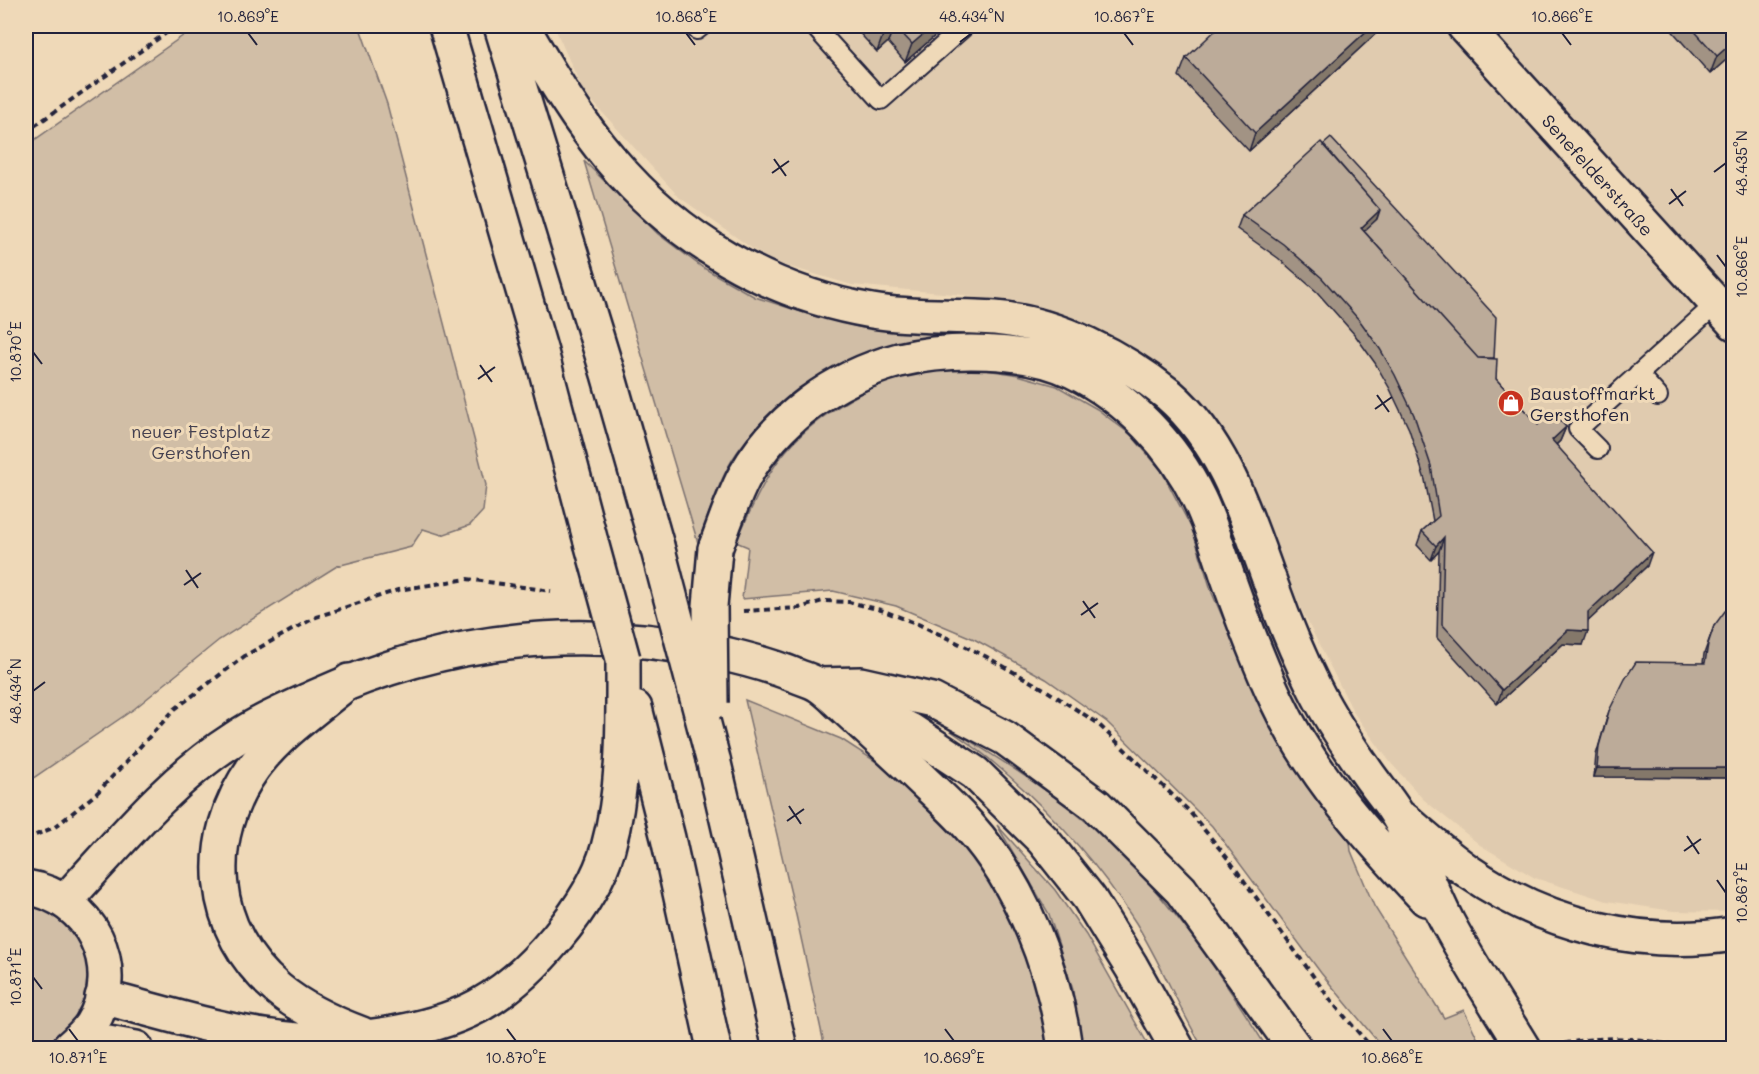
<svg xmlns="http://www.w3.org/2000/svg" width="1759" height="1074" viewBox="0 0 1759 1074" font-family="Mali,sans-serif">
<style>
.built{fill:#e0cbaf}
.green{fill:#d1bea6;stroke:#7a7070;stroke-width:1.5}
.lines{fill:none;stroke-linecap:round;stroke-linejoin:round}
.service-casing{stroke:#22223b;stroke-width:22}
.minor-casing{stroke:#22223b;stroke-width:38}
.tertiary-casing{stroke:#22223b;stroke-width:38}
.secondary-casing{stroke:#22223b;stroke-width:38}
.trunk-casing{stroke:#22223b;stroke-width:38}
.path{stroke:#22223b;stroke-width:4;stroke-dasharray:6 4.5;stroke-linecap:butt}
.service{stroke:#efd9b8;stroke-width:18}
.minor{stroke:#efd9b8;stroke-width:33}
.tertiary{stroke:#efd9b8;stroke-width:33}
.secondary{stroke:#efd9b8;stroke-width:33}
.trunk{stroke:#efd9b8;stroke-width:33}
.trunk-bridge-casing{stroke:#22223b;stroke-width:38;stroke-linecap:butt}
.trunk-bridge{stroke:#efd9b8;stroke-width:33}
.wall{fill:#a29384;stroke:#22223b;stroke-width:1.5}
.shaded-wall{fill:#84786b;stroke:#22223b;stroke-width:1.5}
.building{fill:#bcab99;stroke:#22223b;stroke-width:1.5}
.ticks{fill:none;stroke:#22223b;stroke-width:2}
.labels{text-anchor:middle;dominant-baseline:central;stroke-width:6;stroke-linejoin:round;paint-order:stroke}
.street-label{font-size:18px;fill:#22223b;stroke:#efd9b8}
.poi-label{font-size:18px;fill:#22223b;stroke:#efd9b8;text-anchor:start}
.park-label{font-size:18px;fill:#454150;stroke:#efd9b8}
.neatline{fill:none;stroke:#22223b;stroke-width:2}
.ticks-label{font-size:15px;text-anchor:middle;fill:#22223b}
</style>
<rect width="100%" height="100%" fill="#efd9b8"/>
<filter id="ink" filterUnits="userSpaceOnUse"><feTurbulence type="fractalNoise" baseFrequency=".0167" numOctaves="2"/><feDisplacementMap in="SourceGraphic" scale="12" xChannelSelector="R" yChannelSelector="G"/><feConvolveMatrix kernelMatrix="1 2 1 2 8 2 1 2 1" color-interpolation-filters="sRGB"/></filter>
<g filter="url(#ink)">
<path class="built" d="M554,26H1733V912L1673,911L1607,901L1535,878L1480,845L1423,799L1390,762L1354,713L1302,611L1263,514L1212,420L1160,366L1089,327L965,295L852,285L770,261L679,197L583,91Z"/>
<path class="green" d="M197,26H358L360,28L387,104L486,485L483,511L470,525L442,535L423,529L411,547L337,566L219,640L134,709L26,783V247L28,245L26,244V146Z
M584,161L658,234L702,267L755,297L814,316L863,328L912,330L961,336C932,342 900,345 872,353C818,368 770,407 738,451C720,476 709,514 698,543Z
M978,369L1014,374L1057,386L1097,409L1131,435L1161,470L1192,529L1212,593L1264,712L1303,780L1350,842L1351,851L1374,906L1444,1018L1464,1010L1482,1048H1383L1321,973L1212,826L1107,722L1046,679L974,639L896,606L833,591L742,599L748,547L736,542C749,514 762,482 781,457C810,419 867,384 914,374C935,370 956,370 978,369Z
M745,700L841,739L895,774L951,827L991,880L1024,945L1043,1002L1047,1048H825L796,915Z
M920,710C967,739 1016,768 1061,802C1149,867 1210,957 1267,1048H1203C1179,1008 1161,964 1136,923C1097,862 1050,810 994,763C971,743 944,727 920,710Z
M997,825L1055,890L1086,935L1150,1048H1078L1073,990L1049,914Z
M26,903C40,907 56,912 67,924C78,936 87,952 89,970C92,1006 64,1047 26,1048Z"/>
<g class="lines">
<defs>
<path id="service" d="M694,26L697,30L702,26
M814,26L881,100L965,26
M1638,374L1658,396
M1598,449L1578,429L1716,304"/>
<path id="minor" d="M1464,26L1734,323"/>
<path id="tertiary" d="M833,692L910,730L975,773L1043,840L1089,898L1131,966L1177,1048"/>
<path id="secondary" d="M819,685L861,684L932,700L1005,738L1096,805L1181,890L1295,1048
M26,887C90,897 127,967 91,1025C85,1034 77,1041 69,1048
M65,901C117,845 168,781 234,739C259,722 287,710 315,697C444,638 576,623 715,652C743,658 770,665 797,676C804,679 813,681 820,686C829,692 837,701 845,708C867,728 889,749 912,770C930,788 950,805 968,825C1022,885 1054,969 1065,1048"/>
<path id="trunk" d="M446,26L541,352L591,542
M501,26L608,374L657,546
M522,26C549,72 576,119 611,160C677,239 770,294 872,311C912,318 954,315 995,318C1056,323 1122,357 1169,395C1226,444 1248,522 1273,590C1285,624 1299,657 1315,689C1330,719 1349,747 1368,774C1377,787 1387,798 1395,811C1416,845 1429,887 1448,923C1471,966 1498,1007 1523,1048
M715,549C724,525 732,500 744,477C776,419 835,377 899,360C950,348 1025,348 1073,371C1128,398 1173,445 1199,499C1210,522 1218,547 1226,572C1241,615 1257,659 1277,701C1312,776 1370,839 1426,899
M349,681C317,708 279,733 254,767C202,839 209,931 278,989C303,1010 332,1023 362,1034
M635,708L668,838L714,1048
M713,759L780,1048
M1405,820C1426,838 1446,856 1469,872C1546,925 1641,949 1734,934
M102,997C161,1012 219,1031 279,1038C335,1046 428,1033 478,1006C530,978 592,905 608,848C625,787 623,722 623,659
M80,1038L136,1048"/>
</defs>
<use href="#service" class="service-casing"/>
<use href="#minor" class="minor-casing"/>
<use href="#tertiary" class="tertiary-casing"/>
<use href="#secondary" class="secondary-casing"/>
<use href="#trunk" class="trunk-casing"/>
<path class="path" d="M26,132L176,26
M26,269L27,273L26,277
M743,611L799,608L823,601L849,602L881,610L918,624L985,656L1044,689L1096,722L1188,810L1229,860L1332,1002L1372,1048
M26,839L55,827L97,793L175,709L246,655L316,617L398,590L467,579L551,591
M1554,1046C1597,1035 1638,1036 1681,1048"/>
<use href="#service" class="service"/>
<use href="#minor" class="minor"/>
<use href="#tertiary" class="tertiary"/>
<use href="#secondary" class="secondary"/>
<use href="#trunk" class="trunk"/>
<defs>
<path id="trunk-bridge" d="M591,542L623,659
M657,546L713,759
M711,703L710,606L715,549"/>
</defs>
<use href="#trunk-bridge" class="trunk-bridge-casing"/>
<use href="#trunk-bridge" class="trunk-bridge"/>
</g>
<path class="wall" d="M853,26H946L905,62L888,42L877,52Z
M1384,26L1249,151L1179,76L1186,58Z
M1668,26H1734V53L1710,74Z
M1242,215L1494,358L1496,379L1538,425L1566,427L1560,441L1556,445L1647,566L1588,621L1583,645L1563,644L1497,704L1437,638L1439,551L1431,560L1417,545L1422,531L1433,521L1425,480L1409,429L1390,389L1375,363L1355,335L1317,292L1278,258L1237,229Z
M1734,604V778L1594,777L1596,755L1609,711L1703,663L1704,654L1714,626Z"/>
<path class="shaded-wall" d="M893,26H894L888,42L877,52L883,35Z
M933,26H946L905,62L912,44Z
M1372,26H1384L1249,151L1255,133Z
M1734,41V53L1710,74L1717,56Z
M1380,210L1375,224L1359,239L1361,228Z
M1566,427L1560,441L1546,454L1552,440Z
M1444,537L1439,551L1431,560L1436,546Z
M1652,552L1647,566L1583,626L1588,612Z
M1568,630L1588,631L1583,645L1563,644L1497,704L1502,690Z
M1597,768H1734V778L1594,777Z"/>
<path class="building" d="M875,26H893L883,35Z
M895,26H933L912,44Z
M1220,26H1372L1255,133L1186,58Z
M1690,26H1734V41L1717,56Z
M1331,138L1496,317L1494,358H1478L1364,231L1377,219L1380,210L1323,145Z
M1321,142L1380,210L1361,228L1478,358L1497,359L1496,379L1538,425L1552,412L1566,427L1552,440L1652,552L1588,612V631L1568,630L1502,690L1442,624L1444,537L1436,546L1422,531L1439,516L1436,497L1431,466L1414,415L1395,375L1380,349L1360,321L1322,278L1283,244L1242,215Z
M1734,604V768H1597L1599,746L1609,711L1625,679L1636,662L1705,663L1708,644L1714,626L1725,611Z"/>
</g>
<path class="ticks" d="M248,33L257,45M686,33L695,45M1124,33L1133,45M1562,33L1571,45M960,42L972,33M774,159L786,176M1714,172L1726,163M772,173L789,161M1671,189L1683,206M1669,204L1686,191M1717,255L1726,267M33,352L42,364M480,365L492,382M478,379L495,367M1377,395L1389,412M1375,409L1392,397M186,570L198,588M184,585L201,573M1083,601L1095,618M1081,615L1098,603M33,691L45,682M789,806L801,824M787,821L804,809M1687,836L1699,854M1684,851L1701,839M1717,880L1726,893M33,977L42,989M69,1029L78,1041M507,1029L516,1041M945,1029L954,1041M1383,1029L1392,1041"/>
<defs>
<symbol id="shop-disc" viewBox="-11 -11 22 22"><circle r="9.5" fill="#c8321e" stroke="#efd9b8"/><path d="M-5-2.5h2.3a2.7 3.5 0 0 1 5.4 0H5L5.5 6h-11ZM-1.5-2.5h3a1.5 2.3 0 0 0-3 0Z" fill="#fff"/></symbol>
</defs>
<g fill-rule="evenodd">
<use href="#shop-disc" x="1496" y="388" width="30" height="30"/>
</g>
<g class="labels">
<g class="street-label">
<text transform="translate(1598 175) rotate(48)">Senefelderstraße</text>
</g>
<g class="poi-label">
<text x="1530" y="393">Baustoffmarkt<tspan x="1530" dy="21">Gersthofen</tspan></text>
</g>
<g class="park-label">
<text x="201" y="431">neuer Festplatz<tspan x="201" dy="21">Gersthofen</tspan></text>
</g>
</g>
<rect width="1759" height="1074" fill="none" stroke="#efd9b8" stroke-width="66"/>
<rect x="33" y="33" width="1693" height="1008" class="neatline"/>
<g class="ticks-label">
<text x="248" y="22">10.869°E</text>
<text x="686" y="22">10.868°E</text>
<text x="972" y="22">48.434°N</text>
<text x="1124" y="22">10.867°E</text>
<text x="1562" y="22">10.866°E</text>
<text transform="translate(1742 163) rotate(-90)" y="5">48.435°N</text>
<text transform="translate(1742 267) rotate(-90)" y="5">10.866°E</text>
<text transform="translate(16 352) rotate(-90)" y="5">10.870°E</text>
<text transform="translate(16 691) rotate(-90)" y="5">48.434°N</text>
<text transform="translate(1742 893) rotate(-90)" y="5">10.867°E</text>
<text transform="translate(16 977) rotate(-90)" y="5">10.871°E</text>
<text x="78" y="1063">10.871°E</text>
<text x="516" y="1063">10.870°E</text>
<text x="954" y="1063">10.869°E</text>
<text x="1392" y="1063">10.868°E</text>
</g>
</svg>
